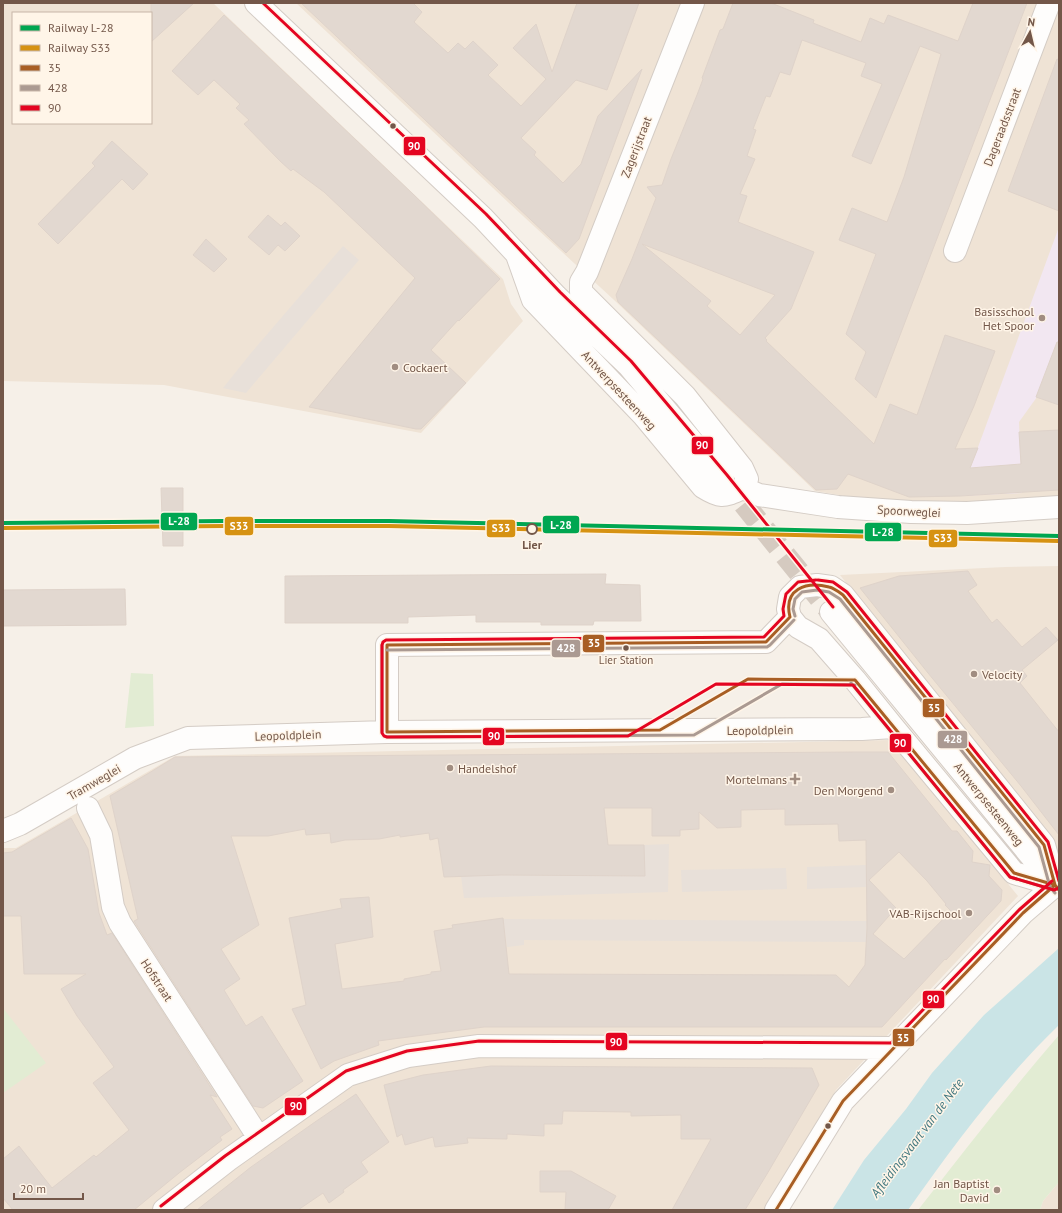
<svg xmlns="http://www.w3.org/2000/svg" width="1062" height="1213" viewBox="0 0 1062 1213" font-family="'PT Sans',sans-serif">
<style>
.residential{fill:#efe3d5;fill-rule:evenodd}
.industrial{fill:#e8e0d9}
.education{fill:#f2e7f1}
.green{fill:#e2ecd3}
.water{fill:#cae4e6}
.building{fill:#e2d8d0;stroke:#dfd3ca;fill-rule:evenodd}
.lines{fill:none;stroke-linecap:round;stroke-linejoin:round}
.minor-tunnel{stroke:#d5cac0;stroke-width:22;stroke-dasharray:22 11;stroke-linecap:butt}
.minor-casing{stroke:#d4ccc5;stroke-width:24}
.minor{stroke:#fefdfc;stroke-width:22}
.bus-1-casing{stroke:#fff5e8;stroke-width:6}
.bus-2-casing{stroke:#fff5e8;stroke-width:6}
.bus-3-casing{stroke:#fff5e8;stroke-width:6}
.bus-1{stroke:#a85e24;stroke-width:3}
.bus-2{stroke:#ab9a92;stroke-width:3}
.bus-3{stroke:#e40521;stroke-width:3}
.rail-1-casing{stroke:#fff5e8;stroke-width:7}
.rail-2-casing{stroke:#fff5e8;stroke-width:7}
.rail-1{stroke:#00a651;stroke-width:4}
.rail-2{stroke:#d69212;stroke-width:4}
.bus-dot{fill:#735749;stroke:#fff5e8;stroke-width:1.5}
.poi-dot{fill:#a18d81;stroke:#fff5e8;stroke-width:1.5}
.stop-dot{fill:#fff5e8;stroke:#735749;stroke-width:2}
.labels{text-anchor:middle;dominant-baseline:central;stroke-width:3;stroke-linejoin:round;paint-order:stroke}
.bus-label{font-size:11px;fill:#735749;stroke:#fff5e8}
.street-label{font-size:12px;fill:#735749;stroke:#fff5e8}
.poi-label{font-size:12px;fill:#735749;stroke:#fff5e8;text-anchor:end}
.stop-label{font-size:12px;font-weight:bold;fill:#735749;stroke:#fff5e8}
.water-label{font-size:13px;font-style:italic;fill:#40777f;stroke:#fff5e8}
.line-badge{stroke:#fff5e8;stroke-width:1.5}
.badge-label{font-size:11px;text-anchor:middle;font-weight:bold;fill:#fff}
</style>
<rect width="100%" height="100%" fill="#f6f0e8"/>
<path class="residential" d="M3,3H213L503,279L511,304L523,321L421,433L164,385L3,381ZM13,13H151V123H13Z
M296,3H1059V499L898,505L815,491L613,299L510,204Z
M1059,566V853L840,575L1005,567Z
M891,740L1018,896L836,1090L764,1210H3V848H16L175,756Z
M1059,1182V1210H1040L1043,1201Z"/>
<path class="industrial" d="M343,246L359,260L246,393L223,388L251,353Z
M669,844L668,892L464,898L461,876L501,875L644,876V845Z
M866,865L867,887L807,889V867Z
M786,868L787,889L682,892L681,870Z
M503,919L867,921L866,942L524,940V945L507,947Z"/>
<path class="education" d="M1059,227V405L1037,397L1019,422L1022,493L960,496Z"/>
<path class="green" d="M131,673L153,674L154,726L125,728Z
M3,1008L46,1063L3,1093Z
M1059,1035V1182L1043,1201L1040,1210H918C964,1151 1010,1092 1059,1035Z"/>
<path class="water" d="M1059,948V1025C1002,1080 954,1145 908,1210H832L864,1160L906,1109L932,1073L984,1015Z"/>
<path class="building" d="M151,3H194L151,42Z
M301,3H413L422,12L414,22L448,53L458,43L465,49L473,41L498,65L488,75L521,106L546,79L513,48L536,24L552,72L577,3H639L607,90L576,80L521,138L536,152L534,155L563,183L581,164L598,116L642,69L579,239L566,253Z
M733,3H771L814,20L813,23L861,42L870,18L884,24L888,15L958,41L973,3H1027L876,398L855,379L866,352L846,334L876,254L839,240L852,208L887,222L904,177L941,54L920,46L871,164L852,156L882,84L861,76L866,63L802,40L790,75L780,72L770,97L766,96L753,129L756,130L747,156L755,159L740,194L747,196L738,222L814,252L791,309L765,338L767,340L766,341L874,444L890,404L917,415L945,335L995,351L974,406L955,449L978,448L970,468L1021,464L1019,432L1059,430V490L960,496L909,497L848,474L837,489L816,490L618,302L616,295L632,259L656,198L647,187L662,185L671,159L697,95L703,79L702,78L720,30L723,29ZM642,244L775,295L740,335L707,306L711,301Z
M224,15L413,194L500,279L459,321L458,320L431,350L466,383L421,429H416L309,407L415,278L324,192L293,169L291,171L280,161L244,124L249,120L236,108L240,104L214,80L198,95L172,71Z
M1057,59L1059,60V211L1008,191Z
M112,141L148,174L133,190L122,179L58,244L38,224L95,166L92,163Z
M268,215L281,226L285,222L300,236L285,251L278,245L269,255L248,237Z
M206,239L227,259L214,272L193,255Z
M1057,342H1059V405L1036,397Z
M161,488H183V546H163Z
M968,571L977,585L968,591L992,623L997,619L1022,647L1046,627L1058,640L1022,670L1027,676L1020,683L1059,732V835L1021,786L928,673L860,588L899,576Z
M606,574L605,584L640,585L641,621H594L593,625H541V622H476V615L408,617V623H285V576Z
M125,589L126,625L3,626V590Z
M854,752H888L952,831H957L973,851L972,862L990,865L989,876L1002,890L1001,901L946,960L945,959L882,1027H484L378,1041L379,1045L334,1061L321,1069L292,1009L306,1005L289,918L342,908L340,899L369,897L373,937L335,944L342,989L404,981V979L431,974V972L441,971L434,931L453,928L452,925L503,918L509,974L836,975L849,987L865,965L867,928L866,840L839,841L838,824L785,825V809L741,810V827L717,828L699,812V829L680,830V836H652V808H604L608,845H644L645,876L501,875L444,877L438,838L430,840L429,833L400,837V835L379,839L345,840L331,843L330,833L306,835L305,829L268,836H231L259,925L221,949L240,979L224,990L246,1026L262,1016L303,1081L263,1108L253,1106L134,921L138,919L110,796L149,773L175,757ZM899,852L927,881L946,904L945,905L951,911L904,959L873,934L896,908L869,880Z
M71,818L88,849L99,913L107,935L112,933L217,1097L210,1095L232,1129L220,1137L222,1140L179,1173L134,1210H13L3,1198V1159L19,1146L52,1188L94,1155L96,1157L129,1130L93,1083L114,1067L77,1016L61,989L86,974H24L21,916H3V853L12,852Z
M491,1066L812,1068L819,1085L767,1174L745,1210H672L711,1139H681V1115L631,1116V1112L563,1111L562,1124H544V1136L507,1134V1139L467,1138L468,1143L435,1147L433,1137L405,1145L402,1134L397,1137L384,1085L423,1075Z
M356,1094L389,1142L361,1162L368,1172L343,1190L344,1192L329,1203L323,1193L298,1210H197L251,1167L315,1122Z
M540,1171H571L616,1196L608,1210H565L566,1192H540Z"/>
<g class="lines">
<path class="minor-tunnel" d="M723,478L831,612"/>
<defs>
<path id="minor" d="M256,3L483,218L556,296L628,365L723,478
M955,251L1049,3
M517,255L533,300L644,416L703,487C722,499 724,496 743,488L747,479L742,468L685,396L581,292V282L587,272L693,3
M743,488L759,495L838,507L911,512L967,513L1059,507
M817,585L831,587L843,595L1044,845L1055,885L1014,873L893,727L855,680L819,639L798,627L790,617L788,609L790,597L800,587Z
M831,612L1050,879
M387,732V645L766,642L790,617
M88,808L101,835L113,907L120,923L259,1138
M3,831L20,824L135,758L188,738L387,732L693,730L862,729L893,727
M164,1210L228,1160L348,1075L408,1056L479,1046L893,1048
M776,1210L843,1101L1023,913L1059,882"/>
</defs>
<use href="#minor" class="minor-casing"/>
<use href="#minor" class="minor"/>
<defs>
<path id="bus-1" d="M790,617C783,589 806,581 829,587C834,588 839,592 843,595L1044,845L1055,885L1059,890
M387,645L766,642L790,617
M387,645V732
M855,680L1014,873L1055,885
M387,732L660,730L748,679L855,680
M776,1210L843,1101L1023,913L1055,885"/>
<path id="bus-2" d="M795,616L793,609L795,599L802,592L817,590L829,592L840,599L1039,847L1050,887L1055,893
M382,645V732
M387,650L767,647L770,645L794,620
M851,683L1010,877L1054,890
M387,737L694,735L782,684L855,685"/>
<path id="bus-3" d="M263,3L486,214L560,292L631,361L727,475L833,607
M816,580L798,582L786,594L783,609L784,616L764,637L386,640L383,642L382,645V733L384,736L387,737L628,736L716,684L853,685L1010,877L1054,890L1059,888
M818,580L833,582L847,592L1048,842L1059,881
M161,1206L225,1156L346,1071L407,1051L479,1041L891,1043L1019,910L1052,881"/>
</defs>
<use href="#bus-1" class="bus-1-casing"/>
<use href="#bus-2" class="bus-2-casing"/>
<use href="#bus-3" class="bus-3-casing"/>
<use href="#bus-1" class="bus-1"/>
<use href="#bus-2" class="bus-2"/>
<use href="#bus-3" class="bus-3"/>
<defs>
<path id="rail-1" d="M3,523L224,521H389L1059,536"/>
<path id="rail-2" d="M3,528L224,526H389L1059,541"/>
</defs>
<use href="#rail-1" class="rail-1-casing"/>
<use href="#rail-2" class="rail-2-casing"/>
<use href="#rail-1" class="rail-1"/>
<use href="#rail-2" class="rail-2"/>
</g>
<g class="bus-dot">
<circle cx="393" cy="126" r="3.5"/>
<circle cx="626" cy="648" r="3.5"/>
<circle cx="828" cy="1126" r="3.5"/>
</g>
<g class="poi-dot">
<circle cx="1042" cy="318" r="4"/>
<circle cx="395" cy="367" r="4"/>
<circle cx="974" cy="674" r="4"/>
<circle cx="450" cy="768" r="4"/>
<path d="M793 773h4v4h4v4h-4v4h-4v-4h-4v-4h4z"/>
<circle cx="891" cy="790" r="4"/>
<circle cx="969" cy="913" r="4"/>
<circle cx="997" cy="1190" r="4"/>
</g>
<circle class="stop-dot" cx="532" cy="529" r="5"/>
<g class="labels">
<g class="bus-label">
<text x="626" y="660">Lier Station</text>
</g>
<g class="street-label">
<text transform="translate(1002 127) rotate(-69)">Dageraadsstraat</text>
<text transform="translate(636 147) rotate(-69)">Zagerijstraat</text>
<text transform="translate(619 390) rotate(47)">Antwerpsesteenweg</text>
<text transform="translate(909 511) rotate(3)">Spoorweglei</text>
<text transform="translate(760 730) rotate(-1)">Leopoldplein</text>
<text transform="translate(288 735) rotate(-2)">Leopoldplein</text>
<text transform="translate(94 782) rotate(-30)">Tramweglei</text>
<text transform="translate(989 804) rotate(51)">Antwerpsesteenweg</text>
<text transform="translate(157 980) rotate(57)">Hofstraat</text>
</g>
<g class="poi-label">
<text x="1034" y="311">Basisschool<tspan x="1034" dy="14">Het Spoor</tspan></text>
<text x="403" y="367" text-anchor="start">Cockaert</text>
<text x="982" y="674" text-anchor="start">Velocity</text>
<text x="458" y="768" text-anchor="start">Handelshof</text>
<text x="787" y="779">Mortelmans</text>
<text x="883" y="790">Den Morgend</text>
<text x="961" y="913">VAB-Rijschool</text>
<text x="989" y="1183">Jan Baptist<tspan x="989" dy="14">David</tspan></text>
</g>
<g class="stop-label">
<text x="532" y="544">Lier</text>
</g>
<g class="water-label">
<text transform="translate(917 1138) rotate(-53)">Afleidingsvaart van de Nete</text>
</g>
</g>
<g class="line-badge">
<rect x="403" y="136" width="23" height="20" rx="4" fill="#e40521"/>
<rect x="691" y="436" width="23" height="19" rx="4" fill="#e40521"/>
<rect x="160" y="512" width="38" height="19" rx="4" fill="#00a651"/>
<rect x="542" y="515" width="38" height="19" rx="4" fill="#00a651"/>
<rect x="224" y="516" width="30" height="20" rx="4" fill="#d69212"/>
<rect x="486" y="519" width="30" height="19" rx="4" fill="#d69212"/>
<rect x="864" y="522" width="38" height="20" rx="4" fill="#00a651"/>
<rect x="928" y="529" width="30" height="19" rx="4" fill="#d69212"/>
<rect x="582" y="634" width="23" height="19" rx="4" fill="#a85e24"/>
<rect x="551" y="639" width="30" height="19" rx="4" fill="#ab9a92"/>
<rect x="922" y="698" width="23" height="20" rx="4" fill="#a85e24"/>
<rect x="482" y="727" width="23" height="19" rx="4" fill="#e40521"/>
<rect x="937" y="730" width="31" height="19" rx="4" fill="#ab9a92"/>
<rect x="889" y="733" width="23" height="20" rx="4" fill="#e40521"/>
<rect x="922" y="990" width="23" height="19" rx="4" fill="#e40521"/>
<rect x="892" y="1028" width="23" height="19" rx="4" fill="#a85e24"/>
<rect x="605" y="1032" width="23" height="19" rx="4" fill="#e40521"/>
<rect x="284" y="1097" width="23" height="19" rx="4" fill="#e40521"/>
</g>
<g class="badge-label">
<text x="414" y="150">90</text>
<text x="702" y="449">90</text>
<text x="179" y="525">L-28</text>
<text x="561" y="529">L-28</text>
<text x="239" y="530">S33</text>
<text x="501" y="532">S33</text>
<text x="883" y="536">L-28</text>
<text x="943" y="542">S33</text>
<text x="594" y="647">35</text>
<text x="566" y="652">428</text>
<text x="934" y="712">35</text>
<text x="494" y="740">90</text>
<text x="953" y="743">428</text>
<text x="900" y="747">90</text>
<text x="933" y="1003">90</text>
<text x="903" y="1042">35</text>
<text x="616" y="1046">90</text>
<text x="296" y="1110">90</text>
</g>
<rect width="1062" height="1213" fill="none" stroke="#735749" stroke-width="8"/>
<rect x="12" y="12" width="140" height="112" fill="#fff5e8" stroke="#c7b6a8"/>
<rect x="20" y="25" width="20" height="6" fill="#00a651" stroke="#c7b6a8"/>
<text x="48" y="32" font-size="12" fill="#735749">Railway L-28</text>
<rect x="20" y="45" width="20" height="6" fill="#d69212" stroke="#c7b6a8"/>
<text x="48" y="52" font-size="12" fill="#735749">Railway S33</text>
<rect x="20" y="65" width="20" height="6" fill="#a85e24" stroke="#c7b6a8"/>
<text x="48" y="72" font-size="12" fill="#735749">35</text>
<rect x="20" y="85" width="20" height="6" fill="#ab9a92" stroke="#c7b6a8"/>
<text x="48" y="92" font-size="12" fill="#735749">428</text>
<rect x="20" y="105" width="20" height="6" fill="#e40521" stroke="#c7b6a8"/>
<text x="48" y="112" font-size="12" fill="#735749">90</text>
<g transform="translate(1030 32) rotate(8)" stroke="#fff5e8" stroke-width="3" paint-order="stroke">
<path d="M0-3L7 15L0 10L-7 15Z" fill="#735749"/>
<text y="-6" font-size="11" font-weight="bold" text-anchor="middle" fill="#735749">N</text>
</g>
<path d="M14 1193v6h69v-6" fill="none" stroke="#735749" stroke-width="2"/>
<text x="20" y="1193" font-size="12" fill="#735749" stroke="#fff5e8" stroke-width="3" paint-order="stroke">20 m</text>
</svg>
